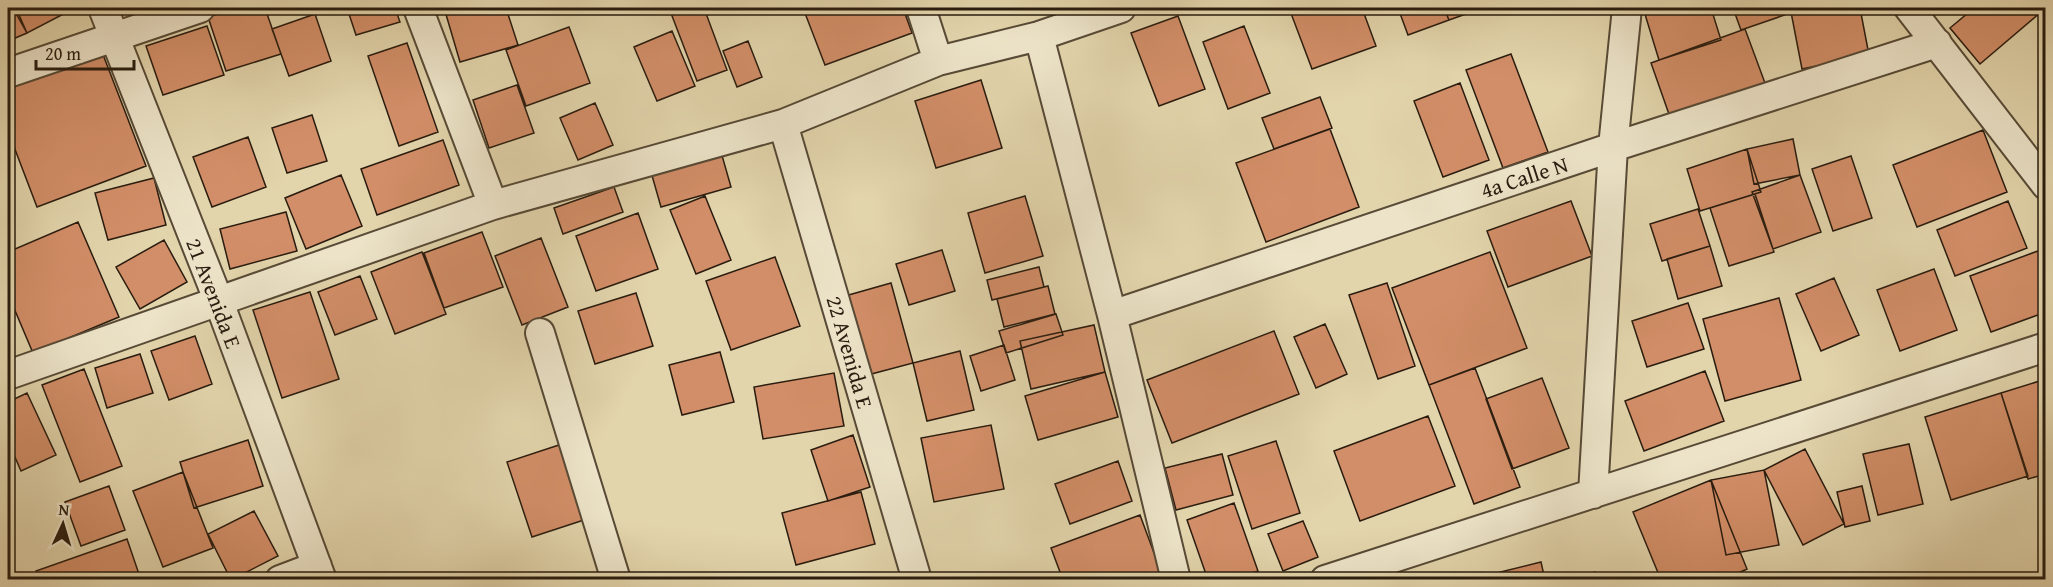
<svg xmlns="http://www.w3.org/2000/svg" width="2053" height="587" viewBox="0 0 2053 587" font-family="'Gentium Book Plus',serif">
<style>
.building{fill:#d28e68;stroke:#291c0f;stroke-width:1.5}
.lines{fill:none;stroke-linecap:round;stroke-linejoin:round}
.minor-casing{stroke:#574a36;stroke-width:32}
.minor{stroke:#ece3c8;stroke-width:28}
.labels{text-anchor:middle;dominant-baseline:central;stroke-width:6;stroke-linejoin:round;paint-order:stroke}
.street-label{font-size:22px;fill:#291c0f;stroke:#ece3c8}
</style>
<rect width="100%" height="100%" fill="#e2d4ab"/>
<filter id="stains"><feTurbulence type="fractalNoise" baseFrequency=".00333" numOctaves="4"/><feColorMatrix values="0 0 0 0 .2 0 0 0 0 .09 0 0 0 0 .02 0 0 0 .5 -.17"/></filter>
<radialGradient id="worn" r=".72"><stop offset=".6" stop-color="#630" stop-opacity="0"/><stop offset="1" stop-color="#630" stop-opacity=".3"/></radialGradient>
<path class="building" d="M8,8H16L27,33L8,41Z
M13,8H75L27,33Z
M238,8H265L281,54L226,71L208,17Z
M347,8H395L400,22L356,35Z
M459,8H506L518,45L460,62L445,11Z
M669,8H704L727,70L697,81Z
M803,8H903L912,33L825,65Z
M1289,8H1362L1376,46L1312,69Z
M1398,8H1444L1449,20L1408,35Z
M1444,8H1483L1449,20Z
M1656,8H1711L1721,40L1659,60L1644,11Z
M1733,8H1805L1741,30Z
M1817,8H1860L1869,55L1802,69L1791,12Z
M1974,8H2037L2041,12L1980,64L1950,28Z
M315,14L331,61L289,76L272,29Z
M1178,16L1205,89L1159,106L1131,33Z
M207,26L224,75L163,95L146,46Z
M1244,26L1270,93L1228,109L1203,42Z
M569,27L590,83L526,106L506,50Z
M1745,29L1765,83L1670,117L1651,63Z
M672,31L695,86L657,101L634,47Z
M748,41L762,77L737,87L723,51Z
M407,43L438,132L399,146L368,56Z
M102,52L146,166L37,207L8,131V88Z
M1511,54L1548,152L1503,168L1466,70Z
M981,80L1002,148L936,168L915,101Z
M1460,83L1489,160L1443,177L1414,101Z
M517,85L534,133L489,148L473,100Z
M1320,97L1332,128L1274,149L1262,118Z
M595,103L613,145L578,160L560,118Z
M312,115L327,161L287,173L272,128Z
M1330,129L1359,207L1266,242L1236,163Z
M1983,130L2007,192L1917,227L1893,165Z
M248,137L266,187L212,207L193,157Z
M1793,139L1800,175L1754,184L1747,149Z
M443,140L459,185L377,215L361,169Z
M1747,149L1761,192L1700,211L1687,169Z
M721,152L731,187L661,207L651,172Z
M1851,156L1872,218L1833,231L1812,169Z
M341,175L362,226L306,249L285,198Z
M1800,175L1821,232L1773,249L1752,192Z
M154,178L166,225L108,240L95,193Z
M614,187L623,212L563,234L554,208Z
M1755,194L1774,252L1729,266L1710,208Z
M705,196L731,260L696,274L670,210Z
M1025,196L1043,256L985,273L968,213Z
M1571,201L1592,256L1508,287L1487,231Z
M2008,201L2027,248L1955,276L1937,230Z
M1698,209L1710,246L1662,261L1650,224Z
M286,212L297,251L230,269L220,229Z
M638,213L658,269L596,291L576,236Z
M78,222L119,317L33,353L8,294V252Z
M482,232L503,287L444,308L424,253Z
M541,238L568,307L522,325L495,256Z
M164,240L187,282L140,309L116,267Z
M1710,246L1722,286L1678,299L1667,259Z
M2046,248V312L1991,332L1970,276Z
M942,250L955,291L909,305L896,264Z
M422,252L446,314L395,334L371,272Z
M1490,252L1527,348L1429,385L1392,288Z
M775,257L800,326L731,350L706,281Z
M1039,267L1044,287L992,300L987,280Z
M1934,269L1957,330L1900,351L1877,290Z
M360,276L377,319L335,335L318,292Z
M1834,278L1859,335L1821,351L1796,294Z
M891,283L913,363L860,377L838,298Z
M1387,283L1415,366L1378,379L1349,295Z
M1048,286L1055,314L1004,327L997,299Z
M310,292L339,379L282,398L253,310Z
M636,293L653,346L595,364L578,311Z
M1779,298L1801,380L1725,401L1703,319Z
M1688,303L1704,349L1647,367L1632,321Z
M1056,314L1063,335L1006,353L999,331Z
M1325,324L1347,374L1316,388L1294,337Z
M1094,325L1105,372L1031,389L1020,341Z
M1274,331L1299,394L1172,443L1147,380Z
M195,336L212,384L169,400L151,351Z
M1004,345L1015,380L981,391L970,356Z
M960,351L974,410L927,421L913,363Z
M720,352L734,402L682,415L669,365Z
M140,354L153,393L107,408L95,368Z
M1475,368L1520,487L1474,504L1429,385Z
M84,369L122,466L80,482L42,385Z
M1705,371L1724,421L1644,451L1625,401Z
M1105,372L1118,417L1038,440L1025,396Z
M834,373L844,426L763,439L754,387Z
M1542,378L1569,448L1512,469L1486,399Z
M2046,379V474L2028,479L2001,393Z
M27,393L56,455L21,471L8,441V402Z
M2001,393L2028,476L1951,500L1925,417Z
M1428,416L1455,486L1360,521L1334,451Z
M991,425L1004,489L934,502L921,438Z
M853,435L870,487L828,501L811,450Z
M248,440L263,486L194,508L180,462Z
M1276,441L1300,513L1252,529L1228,456Z
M565,443L590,518L532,537L507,462Z
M1909,444L1923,504L1878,515L1863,454Z
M1805,449L1844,524L1803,545L1764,470Z
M1222,454L1233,495L1176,510L1165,468Z
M1118,461L1132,501L1070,524L1055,484Z
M1764,470L1779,545L1726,555L1711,480Z
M183,472L213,548L163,567L133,491Z
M1711,480L1747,569L1723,580H1661L1633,512Z
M109,486L125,530L81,546L65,502Z
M1862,486L1870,521L1845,527L1837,492Z
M861,492L875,544L796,565L782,513Z
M1234,503L1258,571L1233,580H1208L1187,520Z
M254,511L278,556L231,580L208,534Z
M1140,515L1164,580H1063L1051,548Z
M1303,521L1318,557L1283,571L1268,534Z
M127,539L141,580H39L36,571Z
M1541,562L1545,580H1485L1484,576Z
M1595,572L1597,580H1569Z"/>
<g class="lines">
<defs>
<path id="minor" d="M103,8L219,302L322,580
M418,8L493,205
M921,8L938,61
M1909,8L2046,185
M1039,36L1112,315L1176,580
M8,73L200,8
M783,124L917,580
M1112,315L1613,147L1937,43
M540,333L616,580
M8,375L493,205L783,124L938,61L1039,36L1121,8
M1593,494L1613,147L1627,8
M280,580L317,566
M1325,580L2046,347"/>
</defs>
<use href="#minor" class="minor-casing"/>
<use href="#minor" class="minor"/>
</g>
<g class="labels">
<g class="street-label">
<text transform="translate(1524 177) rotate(-18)">4a Calle N</text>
<text transform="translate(214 293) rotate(69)">21 Avenida E</text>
<text transform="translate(850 352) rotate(74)">22 Avenida E</text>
</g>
</g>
<rect width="2053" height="587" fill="none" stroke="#e2d4ab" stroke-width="30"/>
<rect x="9" y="9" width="2035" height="569" fill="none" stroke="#291c0f" stroke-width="3"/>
<rect x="15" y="15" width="2023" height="557" fill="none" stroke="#291c0f" stroke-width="1.5"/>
<g transform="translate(63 524) rotate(4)" stroke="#ece3c8" stroke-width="4.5" paint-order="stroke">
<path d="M0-4.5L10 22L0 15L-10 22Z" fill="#291c0f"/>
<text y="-9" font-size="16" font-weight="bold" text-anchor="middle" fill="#291c0f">N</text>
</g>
<path d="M36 60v9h98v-9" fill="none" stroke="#291c0f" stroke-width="3"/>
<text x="45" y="60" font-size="18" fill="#291c0f" stroke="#ece3c8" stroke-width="4.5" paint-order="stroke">20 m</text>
<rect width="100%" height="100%" filter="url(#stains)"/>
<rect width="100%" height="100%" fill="url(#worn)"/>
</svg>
